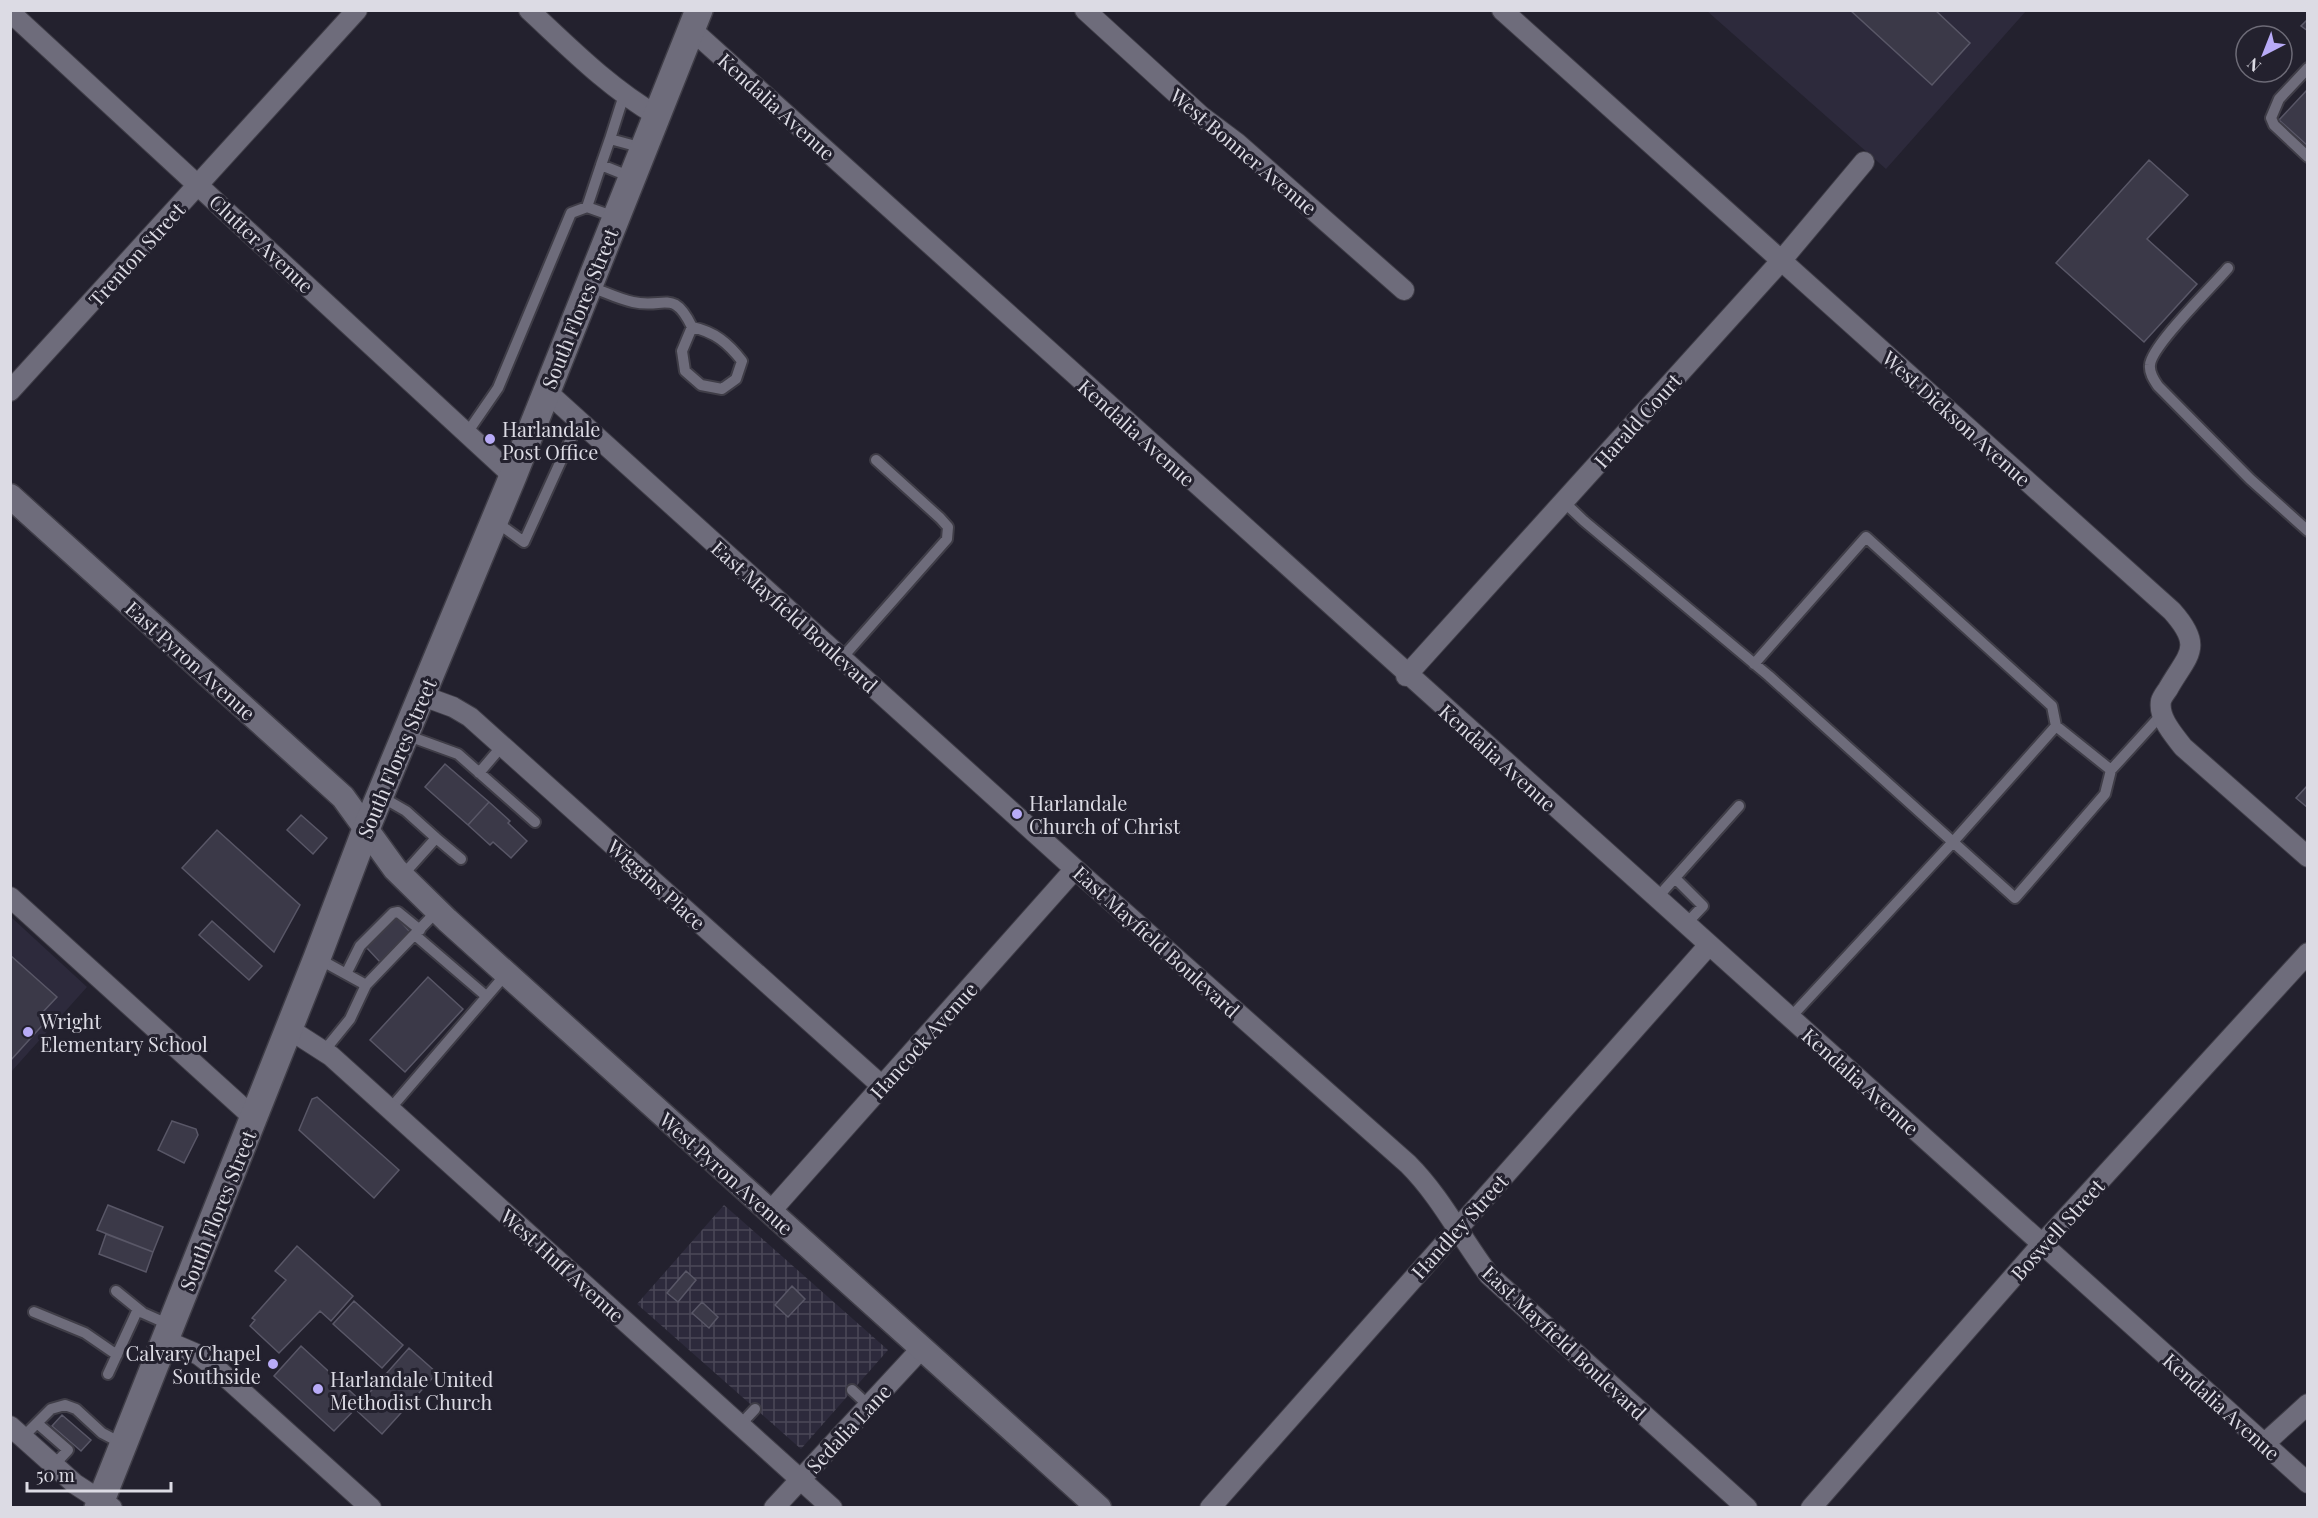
<svg xmlns="http://www.w3.org/2000/svg" width="2318" height="1518" viewBox="0 0 2318 1518" font-family="'Playfair Display',serif">
<style>
.built{fill:#2d2a3c}
.industrial{fill:url(#industrial-grid)}
.building{fill:#3b3948;stroke:#595767;stroke-width:1.5}
.lines{fill:none;stroke-linecap:round;stroke-linejoin:round}
.service-casing{stroke:#3f3d47;stroke-width:14}
.minor-casing{stroke:#3f3d47;stroke-width:22}
.tertiary-casing{stroke:#3f3d47;stroke-width:27}
.secondary-casing{stroke:#3f3d47;stroke-width:30}
.service{stroke:#6e6c7b;stroke-width:10}
.minor{stroke:#6e6c7b;stroke-width:20}
.tertiary{stroke:#6e6c7b;stroke-width:24}
.secondary{stroke:#6e6c7b;stroke-width:27}
.poi-dot{fill:#b8abf7;stroke:#23212e;stroke-width:2}
.labels{text-anchor:middle;dominant-baseline:central;stroke-width:6;stroke-linejoin:round;paint-order:stroke}
.street-label{font-size:20px;fill:#dcdbe4;stroke:#23212e}
.poi-label{font-size:20px;fill:#dcdbe4;stroke:#23212e;text-anchor:start}
</style>
<defs>
<pattern id="industrial-grid" width="8" height="8" patternUnits="userSpaceOnUse" patternTransform="scale(1.5)"><rect width="8" height="8" fill="#2d2a3c"/><path d="M0 4h8M4 0v8" fill="none" stroke="#4b4858"/></pattern>
</defs>
<rect width="100%" height="100%" fill="#23212e"/>
<path class="built" d="M1707,11H2026L1886,169Z
M11,917L87,987L11,1072Z"/>
<path class="industrial" d="M724,1205L888,1350L801,1449L637,1304Z"/>
<path class="building" d="M1850,10H1935L1970,43L1932,85Z
M2308,19V31L2301,26Z
M2308,89V146L2279,120Z
M2149,160L2188,195L2147,239L2197,284L2144,342L2056,263Z
M445,764L489,802L468,825L425,787Z
M2308,785V808L2296,798Z
M489,802L510,821L508,823L527,841L511,858L493,842L490,845L468,825Z
M301,815L327,838L313,854L287,830Z
M217,830L300,905L274,952L182,868Z
M395,916L410,932L380,962L366,947Z
M212,921L262,966L249,980L199,935Z
M10,955L57,997L42,1013L48,1019L10,1061Z
M428,977L463,1009L405,1072L370,1040Z
M317,1097L399,1170L374,1198L299,1130L312,1099Z
M172,1121L196,1129L198,1135L184,1163L158,1150Z
M108,1205L163,1227L153,1252L97,1230Z
M106,1234L153,1252L146,1272L99,1254Z
M297,1246L353,1296L331,1321L320,1311L279,1353L250,1326L255,1320L252,1318L286,1280L275,1271Z
M686,1271L696,1280L678,1302L667,1293Z
M792,1286L805,1299L788,1317L775,1305Z
M354,1301L403,1345L382,1368L333,1324Z
M702,1302L718,1317L709,1328L692,1313Z
M301,1346L362,1402L334,1431L274,1376Z
M409,1348L437,1373L382,1434L355,1409Z
M62,1415L91,1440L81,1451L52,1426Z"/>
<g class="lines">
<defs>
<path id="service" d="M2308,68L2279,99L2271,118L2274,125L2308,157
M610,139L624,95
M601,165L610,139L643,148
M587,207L601,165L631,177
M2228,268C2213,286 2151,346 2150,365C2149,373 2154,380 2158,386L2250,479L2308,531
M588,286C603,291 618,299 633,302C665,309 673,288 692,327L682,351L685,371L701,385L722,389L736,379L742,361C728,343 715,332 692,327
M467,433L498,388L571,213L587,207L615,217
M1563,501L1584,521L1769,676L1953,842L1790,1018
M495,521L524,542L579,421
M842,658L947,539L948,527L940,518L876,460
M1754,664L1866,537L2052,706L2056,726
M406,735L458,754L535,822
M2111,770L2056,726L1953,842L2015,898L2105,794L2111,770L2162,714
M479,773L502,746
M380,796L406,811L436,838L402,876
M436,838L461,859
M1675,878L1703,906L1686,924
M1657,898L1739,806
M415,935L486,996
M317,958L366,985
M346,974L360,946L393,913L398,912L420,930
M324,1051L350,1019L366,985L437,911
M390,1109L506,974
M116,1291L143,1313L170,1325
M34,1312L85,1333L117,1355
M108,1374L138,1309
M852,1390L868,1405
M37,1423L68,1450L54,1465
M740,1425L755,1409
M23,1437L51,1409L65,1405L76,1409L102,1433L123,1444"/>
<path id="minor" d="M529,10C570,48 608,87 656,115
M1085,10L1201,116L1237,143L1404,290
M1502,10L2172,611C2205,648 2187,655 2168,689C2166,692 2162,697 2161,701C2158,718 2174,735 2183,747L2308,857
M10,12L513,476
M691,29L2308,1483
M10,391L357,10
M546,391L1075,869L1408,1164C1441,1197 1461,1238 1489,1275L1747,1508
M1406,676L1781,261L1864,162
M423,696L453,707L470,717L882,1086
M10,897L254,1118
M289,1029L331,1056L832,1508
M770,1212L1075,869
M164,1340L199,1355L217,1369L371,1508
M10,1426L75,1484L112,1508
M2264,1444L2308,1404
M774,1508L922,1348
M1210,1508L1709,945
M1811,1508L2042,1244L2308,953"/>
<path id="tertiary" d="M10,496L343,797L395,869L447,920L1099,1508"/>
<path id="secondary" d="M98,1508L317,958L366,829L513,476L699,10"/>
</defs>
<use href="#service" class="service-casing"/>
<use href="#minor" class="minor-casing"/>
<use href="#tertiary" class="tertiary-casing"/>
<use href="#secondary" class="secondary-casing"/>
<use href="#service" class="service"/>
<use href="#minor" class="minor"/>
<use href="#tertiary" class="tertiary"/>
<use href="#secondary" class="secondary"/>
</g>
<g class="poi-dot">
<circle cx="490" cy="439" r="6"/>
<circle cx="1017" cy="814" r="6"/>
<circle cx="28" cy="1032" r="6"/>
<circle cx="273" cy="1364" r="6"/>
<circle cx="318" cy="1389" r="6"/>
</g>
<g class="labels">
<g class="street-label">
<text transform="translate(777 106) rotate(42)">Kendalia Avenue</text>
<text transform="translate(1244 151) rotate(40)">West Bonner Avenue</text>
<text transform="translate(262 243) rotate(43)">Clutter Avenue</text>
<text transform="translate(136 254) rotate(-48)">Trenton Street</text>
<text transform="translate(579 308) rotate(-68)">South Flores Street</text>
<text transform="translate(1957 418) rotate(42)">West Dickson Avenue</text>
<text transform="translate(1637 420) rotate(-48)">Harald Court</text>
<text transform="translate(1137 432) rotate(42)">Kendalia Avenue</text>
<text transform="translate(795 616) rotate(42)">East Mayfield Boulevard</text>
<text transform="translate(191 660) rotate(42)">East Pyron Avenue</text>
<text transform="translate(1498 757) rotate(42)">Kendalia Avenue</text>
<text transform="translate(396 758) rotate(-67)">South Flores Street</text>
<text transform="translate(657 884) rotate(42)">Wiggins Place</text>
<text transform="translate(1157 941) rotate(42)">East Mayfield Boulevard</text>
<text transform="translate(923 1040) rotate(-48)">Hancock Avenue</text>
<text transform="translate(1861 1081) rotate(42)">Kendalia Avenue</text>
<text transform="translate(727 1173) rotate(42)">West Pyron Avenue</text>
<text transform="translate(217 1210) rotate(-68)">South Flores Street</text>
<text transform="translate(1459 1226) rotate(-48)">Handley Street</text>
<text transform="translate(2057 1229) rotate(-48)">Boswell Street</text>
<text transform="translate(563 1265) rotate(42)">West Huff Avenue</text>
<text transform="translate(1565 1342) rotate(43)">East Mayfield Boulevard</text>
<text transform="translate(2222 1406) rotate(42)">Kendalia Avenue</text>
<text transform="translate(848 1428) rotate(-47)">Sedalia Lane</text>
</g>
<g class="poi-label">
<text x="502" y="428">Harlandale<tspan x="502" dy="23">Post Office</tspan></text>
<text x="1029" y="802">Harlandale<tspan x="1029" dy="23">Church of Christ</tspan></text>
<text x="40" y="1020">Wright<tspan x="40" dy="23">Elementary School</tspan></text>
<text x="261" y="1352" text-anchor="end">Calvary Chapel<tspan x="261" dy="23">Southside</tspan></text>
<text x="330" y="1378">Harlandale United<tspan x="330" dy="23">Methodist Church</tspan></text>
</g>
</g>
<rect width="2318" height="1518" fill="none" stroke="#dcdbe4" stroke-width="24"/>
<g transform="translate(2264 54) rotate(222)"><circle r="28" fill="#23212e" stroke="#6d6b77" stroke-width="1.5"/>
<path d="M0-4.5L10 22L0 15L-10 22Z" fill="#b8abf7"/>
<text y="-9" font-size="16" font-weight="bold" text-anchor="middle" fill="#dcdbe4">N</text>
</g>
<path d="M27 1482v9h144v-9" fill="none" stroke="#dcdbe4" stroke-width="3"/>
<text x="36" y="1482" font-size="18" fill="#dcdbe4" stroke="#23212e" stroke-width="4.5" paint-order="stroke">50 m</text>
</svg>
